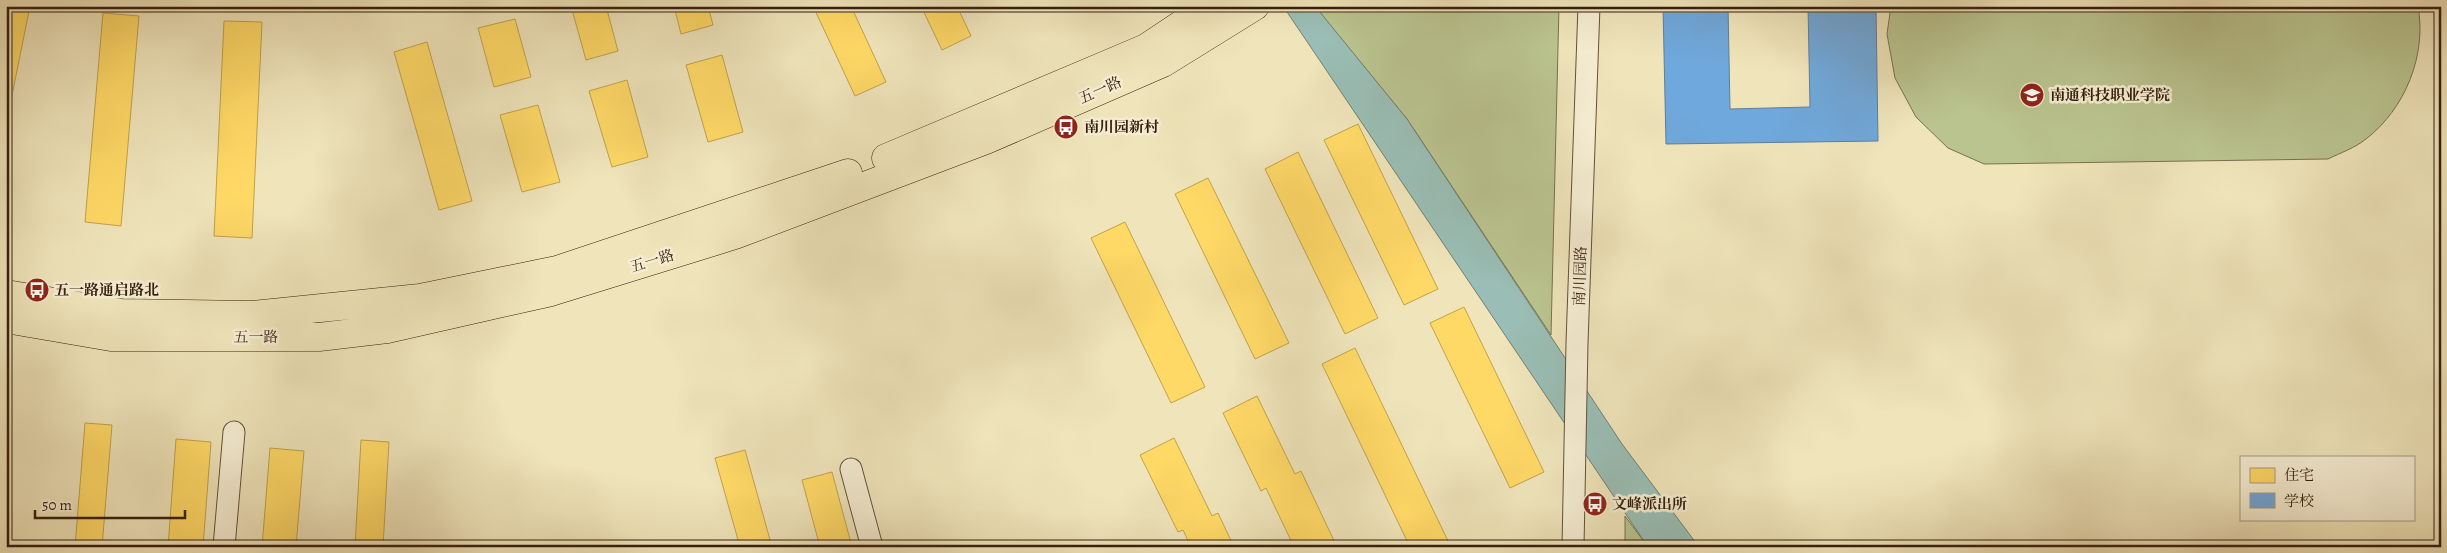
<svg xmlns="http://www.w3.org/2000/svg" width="2447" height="553" viewBox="0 0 2447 553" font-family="Alegreya,'Noto Serif SC',serif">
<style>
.green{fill:#bac48f;stroke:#78724e}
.water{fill:#9abeb5;stroke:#727e72}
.homes{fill:#ffd966;stroke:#c2a14c}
.schools{fill:#6fa8dc;stroke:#5e7f9e}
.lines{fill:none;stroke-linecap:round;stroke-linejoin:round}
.minor-casing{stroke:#645039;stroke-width:23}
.major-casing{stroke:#351f0e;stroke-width:29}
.minor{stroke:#f5edd2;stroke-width:21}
.major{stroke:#efe4ba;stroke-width:28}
.labels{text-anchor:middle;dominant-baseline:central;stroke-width:5;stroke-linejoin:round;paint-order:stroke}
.street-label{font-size:15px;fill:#351f0e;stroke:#f5edd2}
.poi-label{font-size:15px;font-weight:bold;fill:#351f0e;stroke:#f5edd2;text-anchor:start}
</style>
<rect width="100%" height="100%" fill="#efe4ba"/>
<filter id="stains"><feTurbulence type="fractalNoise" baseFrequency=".004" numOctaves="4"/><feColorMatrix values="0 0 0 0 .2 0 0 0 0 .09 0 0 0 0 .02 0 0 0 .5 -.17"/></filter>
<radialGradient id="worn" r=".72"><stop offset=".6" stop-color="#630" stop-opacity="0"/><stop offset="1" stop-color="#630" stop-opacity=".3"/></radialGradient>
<path class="green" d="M1328,6H1559L1551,335L1407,119L1319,12Z
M1891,6H2418C2427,55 2405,109 2366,139C2355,148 2340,153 2328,159L1984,164L1948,148L1916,117L1895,78L1887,34Z
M1625,516L1648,547H1625Z"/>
<path class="water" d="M1283,6H1315L1407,119L1622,444L1699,547H1648Z"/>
<path class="homes" d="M6,6H30L6,125Z
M571,6H606L618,51L586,60Z
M674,6H708L713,25L681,34Z
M813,6H851L886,82L855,96Z
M921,6H957L971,36L942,50Z
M103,13L139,16L121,226L85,222Z
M515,19L531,77L494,87L478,28Z
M224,21L262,22L252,238L214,236Z
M427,42L472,201L439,210L394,52Z
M722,55L743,132L708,142L686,65Z
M627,80L648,157L612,167L589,91Z
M538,105L560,182L522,192L500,115Z
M1358,124L1438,289L1404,305L1324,140Z
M1298,152L1378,318L1345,334L1265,169Z
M1208,178L1289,343L1255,359L1175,194Z
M1125,222L1205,387L1171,403L1091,238Z
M1464,307L1544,472L1510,488L1430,323Z
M1355,348L1451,547H1410L1322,364Z
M1257,396L1295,474L1301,471L1337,547H1294L1266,488L1261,491L1223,413Z
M85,423L112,425L102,547H75Z
M1174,438L1212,516L1218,513L1234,547H1191L1183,530L1178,532L1140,455Z
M176,439L211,442L203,547H168Z
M361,440L389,442L383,547H355Z
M270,448L304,451L296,547H262Z
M745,450L772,547H740L715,458Z
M832,472L852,547H820L802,480Z"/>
<path class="schools" d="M1663,6H1728L1730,109L1810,107L1808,6H1876L1878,141L1666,144Z"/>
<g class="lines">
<defs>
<path id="minor" d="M851,469L872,547
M224,547L234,432
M1573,547L1577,343L1589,6"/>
<path id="major" d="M886,158L1146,48L1209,6
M6,294L121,313L251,315L420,298L557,270L848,173
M6,319L111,337H319L387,329L551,292L735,235L986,140L1163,63L1255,6"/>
</defs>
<use href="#minor" class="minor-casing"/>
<use href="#major" class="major-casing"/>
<use href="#minor" class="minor"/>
<use href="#major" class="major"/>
</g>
<defs>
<symbol id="university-disc" viewBox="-11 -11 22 22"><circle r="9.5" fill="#8f2418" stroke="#f5edd2"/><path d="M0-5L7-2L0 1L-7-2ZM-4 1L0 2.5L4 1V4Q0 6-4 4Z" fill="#fff"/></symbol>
<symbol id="bus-disc" viewBox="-11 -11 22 22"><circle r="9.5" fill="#8f2418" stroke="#f5edd2"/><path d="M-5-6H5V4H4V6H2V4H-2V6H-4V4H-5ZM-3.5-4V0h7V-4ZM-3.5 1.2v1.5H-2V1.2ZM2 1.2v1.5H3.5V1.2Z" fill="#fff"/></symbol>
</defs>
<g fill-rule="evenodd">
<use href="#university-disc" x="2018" y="81" width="28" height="28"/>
<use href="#bus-disc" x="1052" y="113" width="28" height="28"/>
<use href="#bus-disc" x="23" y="276" width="28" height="28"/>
<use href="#bus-disc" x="1581" y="490" width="28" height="28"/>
</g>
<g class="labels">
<g class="street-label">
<text transform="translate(1100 90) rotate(-24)">五一路</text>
<text transform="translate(652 261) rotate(-17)">五一路</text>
<text transform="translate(1580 276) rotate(-88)">南川园路</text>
<text x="256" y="337">五一路</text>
</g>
<g class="poi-label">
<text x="2050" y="95">南通科技职业学院</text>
<text x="1084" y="127">南川园新村</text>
<text x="54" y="290">五一路通启路北</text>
<text x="1612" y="504">文峰派出所</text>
</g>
</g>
<rect width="2447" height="553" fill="none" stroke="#efe4ba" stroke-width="25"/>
<rect x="8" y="8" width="2432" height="538" fill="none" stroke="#351f0e" stroke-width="2.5"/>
<rect x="12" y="12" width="2422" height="528" fill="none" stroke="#351f0e"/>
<rect x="2240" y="456" width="175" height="65" fill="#f5edd2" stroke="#a89b84"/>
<rect x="2250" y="468" width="25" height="15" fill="#ffd966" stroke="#a89b84"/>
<text x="2284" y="480" font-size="15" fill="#351f0e">住宅</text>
<rect x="2250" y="493" width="25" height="15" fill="#6fa8dc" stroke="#a89b84"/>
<text x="2284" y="506" font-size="15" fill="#351f0e">学校</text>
<path d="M35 510v8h150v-8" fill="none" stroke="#351f0e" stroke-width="2.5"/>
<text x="42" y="510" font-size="15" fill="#351f0e" stroke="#f5edd2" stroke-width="4" paint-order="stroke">50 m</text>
<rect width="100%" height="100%" filter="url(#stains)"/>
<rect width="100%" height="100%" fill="url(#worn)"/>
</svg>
